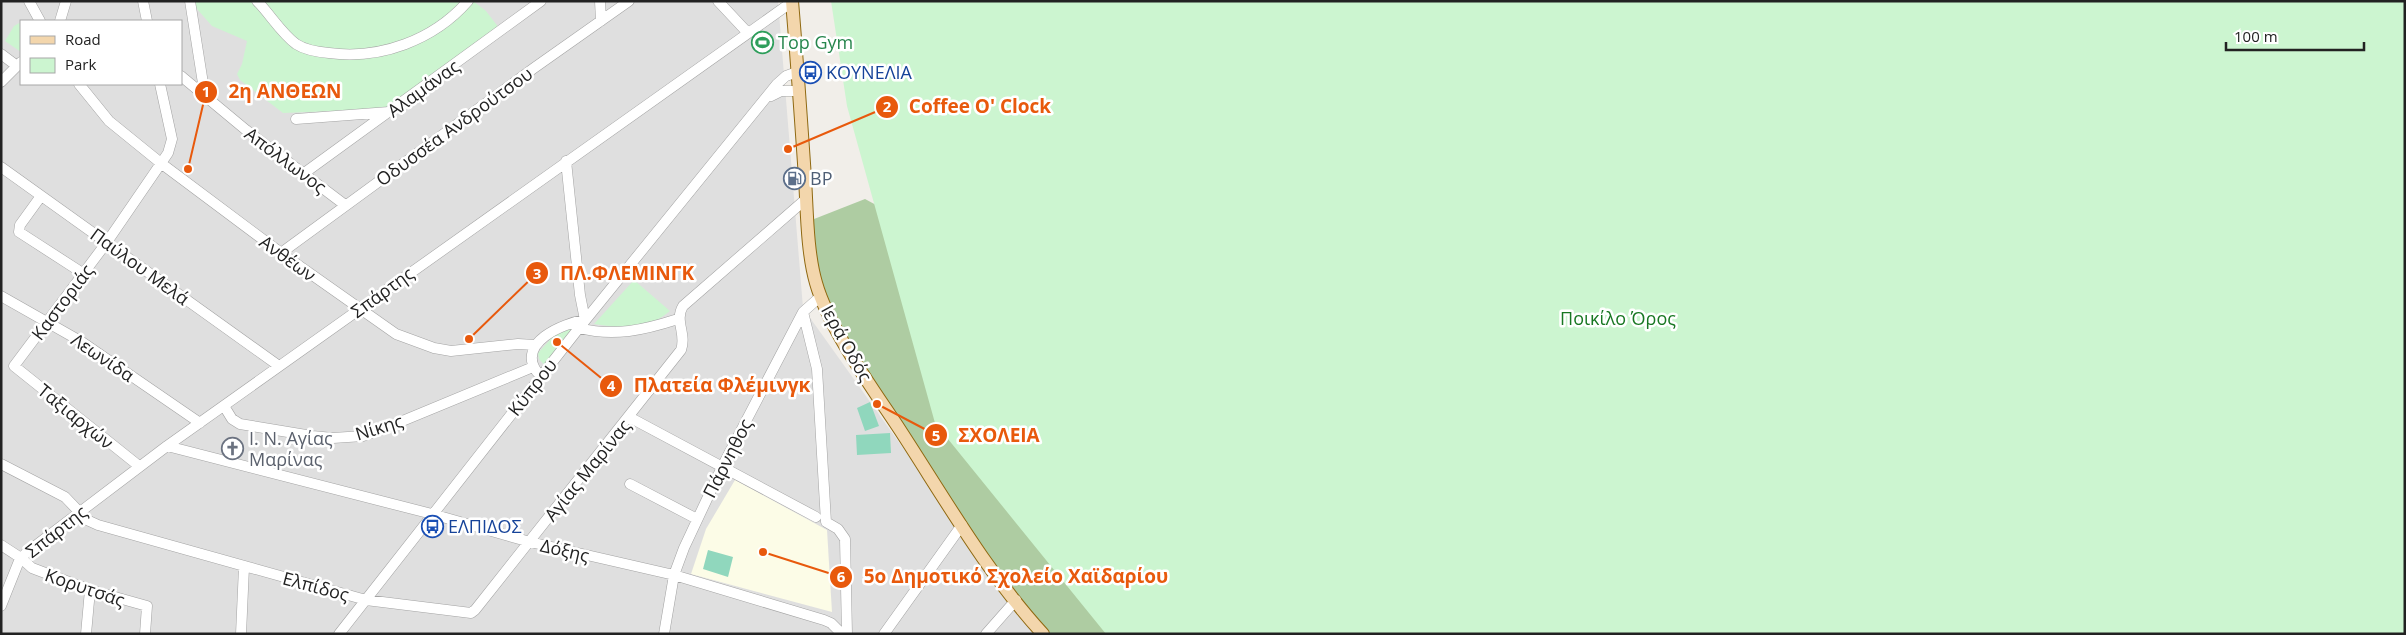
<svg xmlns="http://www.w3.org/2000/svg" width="2406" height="635" viewBox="0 0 2406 635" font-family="'Open Sans',sans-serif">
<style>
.residential{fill:#dfdfdf;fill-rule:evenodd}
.education{fill:#fcfce7}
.forest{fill:#aecca2}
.park{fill:#ccf5d0}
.pitch{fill:#90d7bd}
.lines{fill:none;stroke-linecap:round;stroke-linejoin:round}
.minor-casing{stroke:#a3a3a3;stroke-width:11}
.major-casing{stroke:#8f6810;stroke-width:14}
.minor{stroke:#fff;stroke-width:10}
.major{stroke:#f3d6ac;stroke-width:12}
.labels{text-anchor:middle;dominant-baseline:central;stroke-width:5;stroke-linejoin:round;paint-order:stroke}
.leisure-label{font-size:18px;fill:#27864d;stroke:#fff;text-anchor:start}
.transit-label{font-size:18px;fill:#164399;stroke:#fff;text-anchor:start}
.street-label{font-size:18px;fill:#222;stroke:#fff}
.service-label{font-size:18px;fill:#4e5e75;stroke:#fff;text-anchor:start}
.park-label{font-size:18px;fill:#187722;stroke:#fff}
.worship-label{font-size:18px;fill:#5b616d;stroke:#fff;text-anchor:start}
.leader{fill:none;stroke:#e8590c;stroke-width:2}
.callout-dot{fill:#e8590c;stroke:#fff;stroke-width:2}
.mark-label{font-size:15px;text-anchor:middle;font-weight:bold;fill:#fff}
.callout-label{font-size:19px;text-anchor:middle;font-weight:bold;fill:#e8590c;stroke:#fff;stroke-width:5;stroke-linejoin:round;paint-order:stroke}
</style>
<rect width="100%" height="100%" fill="#f1eee9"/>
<path class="residential" d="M1,1H778L803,308L1036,634H1ZM21,21H181V84H21Z"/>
<path class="education" d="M735,480L827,530L832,612L691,574L706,529Z"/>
<path class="forest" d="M865,199L878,206L1604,634H1043L995,574L821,296L809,221Z"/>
<path class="park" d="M190,1H473L486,11L499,28L385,109L283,113L240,80L237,74L242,64L247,41L212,26Z
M831,1H2405V634H1106L935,423L847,106Z
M21,22V52L5,41L14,26Z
M634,280L670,311C645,332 624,328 594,324Z
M569,327L574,331L546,367L539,359L538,353L558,331Z"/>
<path class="pitch" d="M870,402L879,426L865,431L857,408Z
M890,433L891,453L857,455L856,435Z
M708,550L733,557L728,577L703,569Z"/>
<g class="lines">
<defs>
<path id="minor" d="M29,1L40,21
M143,1L147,21
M190,1L205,96
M257,1C270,14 281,33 296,44C305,50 318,52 329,53C380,60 434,40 468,1
M600,1L601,21
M718,1L747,32
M60,21L66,1
M1,54L17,66
M181,76L246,130L345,205
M1,82L21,62
M79,84L109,121L162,164L281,253L396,334L434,348L451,351L518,344L535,345
M771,96L781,91H799
M296,119L389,112
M566,161L580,295L585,320
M1,167L279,366
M303,174L541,1
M41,196L20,225L19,232L84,274
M281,253L534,68L629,1
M1,296L82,342L200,423
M803,312L817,369L826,522L838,529L845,539L847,634
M579,328C614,337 644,330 678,319
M537,372C516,343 563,323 585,320
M224,406L232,419L240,424L312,436L333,438L363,436L383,429L533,367
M629,417L816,517
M167,446L432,514L530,542L674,575L824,620L831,623L842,634
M1,464L65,497L87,520L98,525L366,600L471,613L475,610L681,350C687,334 674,321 683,306L806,199
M139,466L14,366L107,242L168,153L172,139L160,84
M630,484L697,519
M1,545L21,558L32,568L90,590L147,606L145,634
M1,606L19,561L26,553L167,446L792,2
M86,634L90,590
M241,634L244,567
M339,634L579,328L777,84L786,76L797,72
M664,634L674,575L684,548L722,467L803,312L821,296
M884,634L962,525
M986,634L1016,600"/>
<path id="major" d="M792,1C797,60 801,119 805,178C807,211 807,252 816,283C829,329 873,389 900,430C945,499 987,573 1043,634"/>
</defs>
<use href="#minor" class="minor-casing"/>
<use href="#major" class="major-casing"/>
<use href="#minor" class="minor"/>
<use href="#major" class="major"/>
</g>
<defs>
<symbol id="stadium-ring" viewBox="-11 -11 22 22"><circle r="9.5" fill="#fff" stroke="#2e9e5b" stroke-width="1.5"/><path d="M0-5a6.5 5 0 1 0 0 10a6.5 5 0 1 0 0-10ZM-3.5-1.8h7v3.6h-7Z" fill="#2e9e5b"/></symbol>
<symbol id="bus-ring" viewBox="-11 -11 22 22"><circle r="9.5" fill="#fff" stroke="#1a4fb4" stroke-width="1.5"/><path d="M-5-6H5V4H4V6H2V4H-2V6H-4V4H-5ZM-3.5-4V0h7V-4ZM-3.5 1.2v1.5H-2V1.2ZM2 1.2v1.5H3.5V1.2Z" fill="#1a4fb4"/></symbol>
<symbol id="fuel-ring" viewBox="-11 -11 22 22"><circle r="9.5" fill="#fff" stroke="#5c6f8a" stroke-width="1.5"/><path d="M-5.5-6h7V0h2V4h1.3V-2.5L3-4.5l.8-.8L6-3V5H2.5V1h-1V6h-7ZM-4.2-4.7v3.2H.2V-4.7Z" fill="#5c6f8a"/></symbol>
<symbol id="church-ring" viewBox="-11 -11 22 22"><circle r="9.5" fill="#fff" stroke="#6b7280" stroke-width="1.5"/><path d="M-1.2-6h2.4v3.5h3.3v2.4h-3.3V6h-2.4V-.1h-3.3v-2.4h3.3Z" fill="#6b7280"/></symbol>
</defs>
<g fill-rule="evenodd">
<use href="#stadium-ring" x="750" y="30" width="25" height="25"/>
<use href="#bus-ring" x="798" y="60" width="25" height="25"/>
<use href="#fuel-ring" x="782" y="166" width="25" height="25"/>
<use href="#church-ring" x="220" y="436" width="25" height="25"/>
<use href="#bus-ring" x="420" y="514" width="25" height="25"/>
</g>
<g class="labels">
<g class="leisure-label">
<text x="778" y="42">Top Gym</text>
</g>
<g class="transit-label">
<text x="826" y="72">ΚΟΥΝΕΛΙΑ</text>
<text x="448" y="526">ΕΛΠΙΔΟΣ</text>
</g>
<g class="street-label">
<text transform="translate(423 88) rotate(-36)">Αλαμάνας</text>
<text transform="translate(454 126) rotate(-36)">Οδυσσέα Ανδρούτσου</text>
<text transform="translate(286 160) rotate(37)">Απόλλωνος</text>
<text transform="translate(288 258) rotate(36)">Ανθέων</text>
<text transform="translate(140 266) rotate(36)">Παύλου Μελά</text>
<text transform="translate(382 292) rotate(-36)">Σπάρτης</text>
<text transform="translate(62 302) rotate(-53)">Καστοριάς</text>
<text transform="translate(847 343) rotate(61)">Ιερά Οδός</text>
<text transform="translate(103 357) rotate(34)">Λεωνίδα</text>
<text transform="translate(532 387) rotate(-52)">Κύπρου</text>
<text transform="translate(76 416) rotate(39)">Ταξιαρχών</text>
<text transform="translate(379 427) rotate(-17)">Νίκης</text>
<text transform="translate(727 458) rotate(-63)">Πάρνηθος</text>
<text transform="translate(587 470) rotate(-51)">Αγίας Μαρίνας</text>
<text transform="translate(56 531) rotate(-38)">Σπάρτης</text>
<text transform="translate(565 550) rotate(13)">Δόξης</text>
<text transform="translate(316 586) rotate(15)">Ελπίδος</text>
<text transform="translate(85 587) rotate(19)">Κορυτσάς</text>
</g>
<g class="service-label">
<text x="810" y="178">BP</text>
</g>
<g class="park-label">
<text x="1618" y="318">Ποικίλο Όρος</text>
</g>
<g class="worship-label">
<text x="249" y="438">Ι. Ν. Αγίας<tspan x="249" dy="21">Μαρίνας</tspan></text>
</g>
</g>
<path class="leader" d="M188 169L206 92M788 149L887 107M469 339L537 273M557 342L611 386M877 404L936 435M763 552L841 577"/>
<g class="callout-dot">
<circle cx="188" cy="169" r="5"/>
<circle cx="788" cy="149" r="5"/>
<circle cx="469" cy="339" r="5"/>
<circle cx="557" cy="342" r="5"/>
<circle cx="877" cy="404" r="5"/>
<circle cx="763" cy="552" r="5"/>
<circle cx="206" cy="92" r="12"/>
<circle cx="887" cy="107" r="12"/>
<circle cx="537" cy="273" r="12"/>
<circle cx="611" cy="386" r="12"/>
<circle cx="936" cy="435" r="12"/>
<circle cx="841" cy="577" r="12"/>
</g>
<g class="mark-label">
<text x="206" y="97">1</text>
<text x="887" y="112">2</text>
<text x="537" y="279">3</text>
<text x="611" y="391">4</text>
<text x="936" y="441">5</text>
<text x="841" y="582">6</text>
</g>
<g class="callout-label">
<text x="285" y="98">2η ΑΝΘΕΩΝ</text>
<text x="980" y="113">Coffee O' Clock</text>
<text x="627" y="280">ΠΛ.ΦΛΕΜΙΝΓΚ</text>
<text x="722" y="392">Πλατεία Φλέμινγκ</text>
<text x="999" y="442">ΣΧΟΛΕΙΑ</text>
<text x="1016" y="583">5ο Δημοτικό Σχολείο Χαϊδαρίου</text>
</g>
<rect width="2406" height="635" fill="none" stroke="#222222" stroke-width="5"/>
<rect x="20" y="20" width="162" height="65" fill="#ffffff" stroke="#a7a7a7"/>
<rect x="30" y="36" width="25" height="8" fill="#f3d6ac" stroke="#a7a7a7"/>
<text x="65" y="45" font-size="15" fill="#222222">Road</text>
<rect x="30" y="58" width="25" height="15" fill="#ccf5d0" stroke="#a7a7a7"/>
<text x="65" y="70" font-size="15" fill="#222222">Park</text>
<path d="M2226 42v8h138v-8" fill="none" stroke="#222222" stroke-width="2.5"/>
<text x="2234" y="42" font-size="15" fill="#222222" stroke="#ffffff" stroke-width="4" paint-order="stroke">100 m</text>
</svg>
